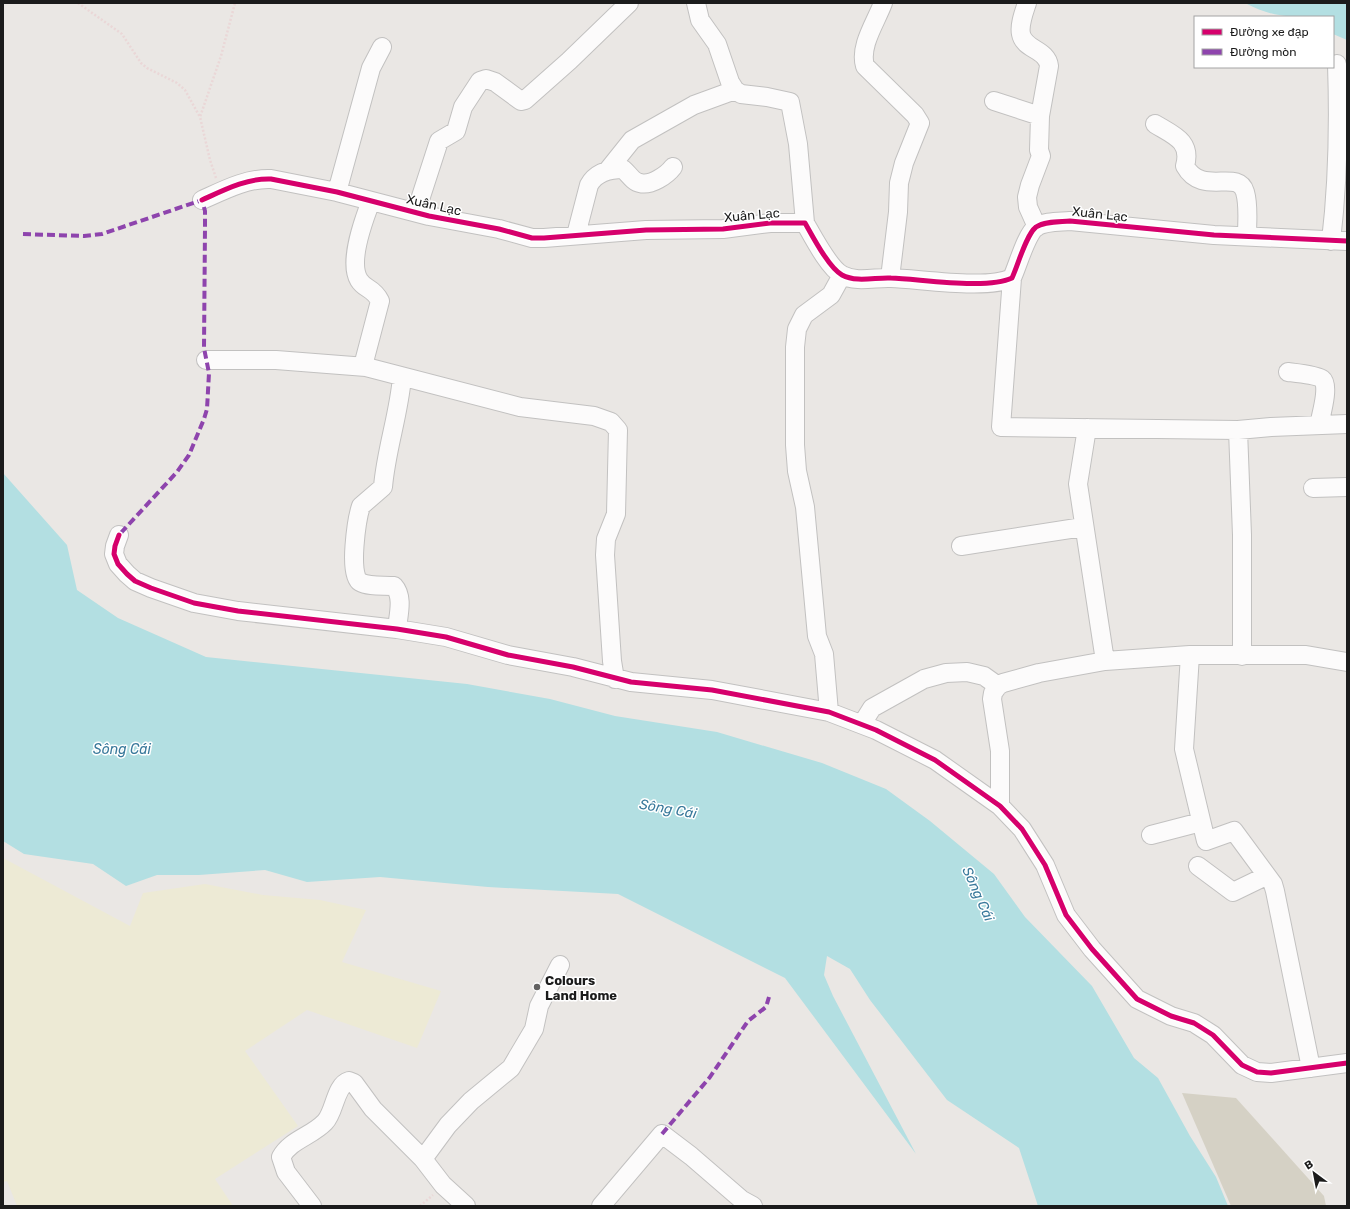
<svg xmlns="http://www.w3.org/2000/svg" width="1350" height="1209" viewBox="0 0 1350 1209" font-family="Rubik,sans-serif">
<style>
.construction{fill:#d5d1c5}
.farmland{fill:#edead5}
.water{fill:#b3dfe2}
.lines{fill:none;stroke-linecap:round;stroke-linejoin:round}
.minor-casing{stroke:#c2c1c0;stroke-width:20}
.path{stroke:#ead7d7;stroke-width:2.5;stroke-dasharray:2 2;stroke-linecap:butt}
.minor{stroke:#fcfbfb;stroke-width:18}
.quiet{stroke:#8e44ad;stroke-width:4;stroke-dasharray:8 4;stroke-linecap:butt}
.cycleway-casing{stroke:#fff;stroke-width:8}
.cycleway{stroke:#d6006c;stroke-width:5}
.poi-dot{fill:#636261;stroke:#fff;stroke-width:1.5}
.labels{text-anchor:middle;dominant-baseline:central;stroke-width:3;stroke-linejoin:round;paint-order:stroke}
.street-label{font-size:13px;fill:#1b1b1b;stroke:#fff}
.poi-label{font-size:13px;font-weight:bold;fill:#1b1b1b;stroke:#fff;text-anchor:start}
.water-label{font-size:14px;font-style:italic;fill:#39799b;stroke:#fff}
</style>
<rect width="100%" height="100%" fill="#eae7e4"/>
<path class="construction" d="M1182,1093L1236,1098L1324,1196L1326,1206H1231Z"/>
<path class="farmland" d="M3,858L130,926L143,893L205,884L263,895L320,900L366,910L342,962L441,991L417,1048L307,1010L245,1051L298,1126L215,1179L233,1206H17L7,1181L3,1182Z"/>
<path class="water" d="M1245,3H1347V40L1333,34V17C1298,17 1277,20 1245,3Z
M3,473L67,545L77,590L118,618L206,657L467,684L550,699L615,716L717,732L822,763L886,789L930,821L994,874L1025,917L1092,986L1134,1058L1158,1078L1190,1136L1216,1177L1228,1206H1038L1019,1148L947,1100L870,1000L850,969L827,956L824,975L833,996L916,1154L785,978L618,894L488,887L380,877L307,882L265,870L199,875H157L126,886L93,864L24,854L3,841Z"/>
<g class="lines">
<defs>
<path id="minor" d="M696,3L700,20L717,44L730,82L735,90L741,94L767,97L790,102L798,144L805,223
M883,3C876,22 859,46 865,66L915,115L920,123L904,163L899,183L898,212L890,278
M1027,3C1024,12 1019,25 1021,34C1024,50 1047,49 1049,66L1040,116L1039,150L1041,156L1030,185L1027,197L1028,207L1037,227
M994,101L1040,116
M1155,124C1173,135 1192,141 1185,166C1202,197 1238,168 1245,192C1249,206 1247,221 1247,235
M608,170L632,140L694,105L735,90
M337,192L371,68L382,47
M202,200C224,190 247,178 271,179L337,192L429,216L499,229L532,238H544L646,230L723,229L770,223H805C813,237 829,268 842,275C857,283 876,277 891,278C921,279 987,290 1012,278C1018,265 1026,235 1036,227C1045,221 1060,222 1070,221L1214,235L1347,241
M371,201C364,219 348,262 359,280C365,290 373,287 380,301L364,362L366,367L520,407L594,416L611,422L618,430L616,514L606,539L605,555L612,661L615,679
M416,212L439,141L456,131L463,107L480,81L486,79L495,82L521,101L525,100L569,61L629,3
M576,235L589,185C596,172 609,169 623,169C628,173 633,182 640,183C651,186 667,175 673,167
M1331,241C1338,182 1339,123 1337,64
M1012,278L1001,427L1238,430L1271,427L1347,424
M206,360H276L366,367
M1288,372C1296,373 1317,375 1322,379C1330,385 1321,415 1319,425
M1087,428L1078,484L1105,661
M1238,430L1242,535V656
M1313,488L1347,487
M119,535L115,546L114,554L118,564L127,574L135,581L151,588L194,603L238,611L397,629L446,637L508,655L573,667L631,682L712,690L829,712L876,730L935,760L1000,806L1022,829L1045,865L1066,915L1092,949L1137,999L1171,1016L1194,1023L1213,1035L1242,1065L1257,1072L1271,1073L1347,1063
M961,546L1083,527
M397,629C398,616 404,597 394,586C384,585 369,587 360,582C348,575 357,518 361,506L383,487C386,450 399,414 402,377
M1190,655L1184,749L1206,841L1234,831L1273,884L1275,891L1311,1068
M829,712L824,654L817,636L805,507L797,471L795,445V347L797,329L804,315L831,295L842,275
M862,724L872,708L924,679L946,673L967,672L984,676L998,686
M1000,806V751L992,699L993,693L998,686L1003,683L1039,673L1105,661L1190,655H1306L1347,662
M1151,835L1201,822
M1198,866L1233,892L1266,876
M423,1159L448,1125L471,1101L511,1068L534,1029L539,1006L560,965
M312,1206L286,1172L281,1157C290,1140 312,1136 325,1122C335,1112 335,1085 349,1081L354,1083L373,1109L423,1159L443,1185L466,1206
M601,1206L662,1134L691,1156L742,1200L753,1206"/>
</defs>
<use href="#minor" class="minor-casing"/>
<path class="path" d="M78,3L122,34L141,63L147,68L177,83L185,90L200,117
M216,178L210,160L200,117L221,56L235,3
M420,1206L433,1195"/>
<use href="#minor" class="minor"/>
<path class="quiet" d="M23,234L84,236L102,234L202,200L205,211V228L204,348L209,373L207,409L204,419L189,455L177,472L119,535
M662,1134L710,1077L748,1021L766,1007L769,997"/>
<defs>
<path id="cycleway" d="M202,200C224,190 247,178 271,179L337,192L429,216L499,229L532,238H544L646,230L723,229L770,223H805C813,237 829,268 842,275C857,283 876,277 891,278C921,279 987,290 1012,278C1018,265 1026,235 1036,227C1045,221 1060,222 1070,221L1214,235L1347,241
M119,535L115,546L114,554L118,564L127,574L135,581L151,588L194,603L238,611L397,629L446,637L508,655L573,667L631,682L712,690L829,712L876,730L935,760L1000,806L1022,829L1045,865L1066,915L1092,949L1137,999L1171,1016L1194,1023L1213,1035L1242,1065L1257,1072L1271,1073L1347,1063"/>
</defs>
<use href="#cycleway" class="cycleway-casing"/>
<use href="#cycleway" class="cycleway"/>
</g>
<circle class="poi-dot" cx="537" cy="987" r="4"/>
<g class="labels">
<g class="street-label">
<text transform="translate(434 205) rotate(13)">Xuân Lạc</text>
<text transform="translate(1100 214) rotate(6)">Xuân Lạc</text>
<text transform="translate(752 215) rotate(-5)">Xuân Lạc</text>
</g>
<g class="poi-label">
<text x="545" y="980">Colours<tspan x="545" dy="15">Land Home</tspan></text>
</g>
<g class="water-label">
<text x="122" y="749">Sông Cái</text>
<text transform="translate(668 809) rotate(10)">Sông Cái</text>
<text transform="translate(978 894) rotate(66)">Sông Cái</text>
</g>
</g>
<rect width="1350" height="1209" fill="none" stroke="#1b1b1b" stroke-width="8"/>
<rect x="1194" y="16" width="140" height="52" fill="#ffffff" stroke="#a4a4a4"/>
<rect x="1202" y="29" width="20" height="6" fill="#d6006c" stroke="#a4a4a4"/>
<text x="1230" y="36" font-size="12" fill="#1b1b1b">Đường xe đạp</text>
<rect x="1202" y="49" width="20" height="6" fill="#8e44ad" stroke="#a4a4a4"/>
<text x="1230" y="56" font-size="12" fill="#1b1b1b">Đường mòn</text>
<g transform="translate(1314 1173) rotate(328)" stroke="#ffffff" stroke-width="3" paint-order="stroke">
<path d="M0-3L7 15L0 10L-7 15Z" fill="#1b1b1b"/>
<text y="-6" font-size="11" font-weight="bold" text-anchor="middle" fill="#1b1b1b">B</text>
</g>
</svg>
